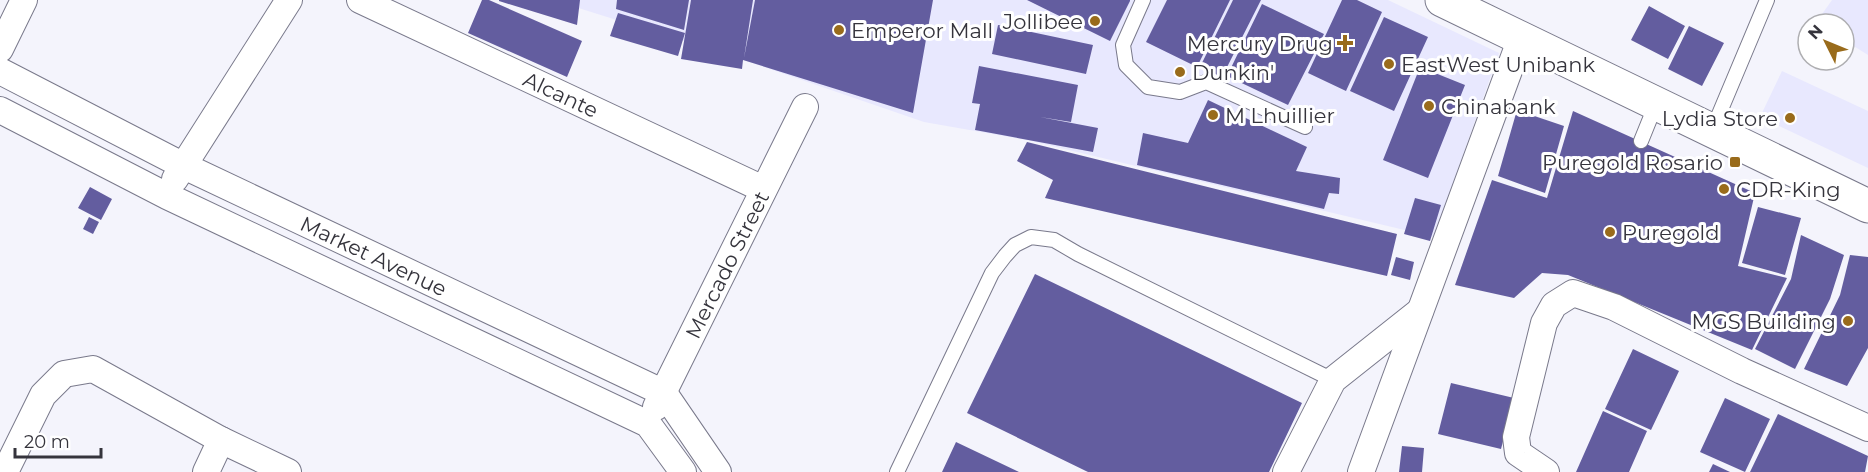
<svg xmlns="http://www.w3.org/2000/svg" width="1868" height="472" viewBox="0 0 1868 472" font-family="Montserrat,sans-serif">
<style>
.built{fill:#e8e8fe}
.building{fill:#635d9f}
.lines{fill:none;stroke-linecap:round;stroke-linejoin:round}
.lane-casing{stroke:#79798b;stroke-width:16}
.street-casing{stroke:#79798b;stroke-width:28}
.secondary-casing{stroke:#79798b;stroke-width:35}
.lane{stroke:#fff;stroke-width:14}
.street{stroke:#fff;stroke-width:26}
.secondary{stroke:#fff;stroke-width:33}
.poi-dot{fill:#996b1b;stroke:#fff;stroke-width:2}
.labels{text-anchor:middle;dominant-baseline:central;stroke-width:6;stroke-linejoin:round;paint-order:stroke}
.poi-label{font-size:21px;fill:#35343c;stroke:#fff;text-anchor:start}
.street-label{font-size:21px;fill:#35343c;stroke:#fff}
</style>
<rect width="100%" height="100%" fill="#f4f4fc"/>
<path class="built" d="M553,0H1388L1499,53L1434,237L1027,140L924,122L744,60Z
M1832,0H1868V55L1844,40V24H1815Z
M1782,71L1868,111V168L1760,117Z"/>
<path class="building" d="M482,0H489L582,41L567,77L468,33Z
M499,0H580L577,25L499,1Z
M617,0H689L684,30L616,9Z
M691,0H753L744,58L755,0H933L913,113L743,60L742,69L681,59Z
M1027,0H1130V1L1110,41Z
M1167,0H1230L1197,67L1146,42Z
M1233,0H1261L1222,77L1200,67Z
M1342,0H1357L1382,12L1346,91L1308,73Z
M1262,4L1324,34L1288,105L1227,76Z
M1649,6L1685,26L1668,59L1631,40Z
M618,13L685,33L678,56L610,36Z
M1384,17L1428,37L1394,111L1350,91Z
M998,25L1093,45L1086,74L992,54Z
M1689,26L1724,43L1702,86L1668,69Z
M979,66L1078,85L1071,122L1040,117L1098,128L1093,152L975,130L980,104L972,103Z
M1420,67L1465,85L1428,178L1383,160Z
M1208,100L1307,147L1296,171L1340,178L1339,194L1329,193L1324,209L1137,165L1143,133L1188,143Z
M1517,110L1564,126L1545,193L1498,176Z
M1573,111L1755,193L1738,266L1787,278L1752,350L1568,275L1542,273L1514,298L1455,285L1492,180L1547,198Z
M1027,142L1397,234L1387,276L1045,198L1053,180L1017,161Z
M90,187L112,199L101,220L78,208Z
M1415,198L1441,205L1430,241L1404,234Z
M1758,207L1801,218L1785,275L1742,263Z
M89,217L99,222L93,234L83,229Z
M1801,235L1844,255L1830,299L1795,369L1755,349L1791,279Z
M1850,255L1868,257V348L1847,386L1804,369L1840,295Z
M1396,257L1414,262L1410,280L1391,275Z
M1035,274L1302,403L1269,472H1088L967,413Z
M1633,349L1679,371L1651,430L1605,409Z
M1451,383L1514,398L1501,449L1438,434Z
M1725,398L1770,419L1745,472L1700,452Z
M1603,411L1647,431L1629,472H1576Z
M1778,414L1868,456L1865,472H1750Z
M956,442L1019,472H942Z
M1402,446L1424,448L1422,472H1399Z
M1713,464L1730,472H1709Z"/>
<g class="lines">
<defs>
<path id="lane" d="M1143,0L1123,45L1126,65L1148,87L1180,92L1206,82L1305,127
M1712,131L1767,0
M1641,141L1656,104
M897,472L992,273L1005,256L1015,245L1031,237L1054,240L1078,254L1333,380"/>
<g id="street">
<path id="s1" d="M360,0L763,189"/>
<path d="M0,49L24,0"/>
<path id="s2" d="M0,71L182,165L664,393L718,472"/>
<path d="M0,110L167,196L648,424L683,472"/>
<path d="M175,179L289,0"/>
<path id="s3" d="M656,407L805,107"/>
<path d="M5,472L43,395L64,374L93,369L221,440L288,472"/>
<path d="M206,472L221,440"/>
<path d="M1286,472L1333,380L1420,311"/>
<path d="M1361,472L1521,38"/>
<path d="M1546,472L1518,453L1516,437L1544,323L1554,305L1573,293L1614,307L1742,371L1868,428"/>
</g>
<path id="secondary" d="M1442,0L1868,206"/>
</defs>
<use href="#lane" class="lane-casing"/>
<use href="#street" class="street-casing"/>
<use href="#secondary" class="secondary-casing"/>
<use href="#lane" class="lane"/>
<use href="#street" class="street"/>
<use href="#secondary" class="secondary"/>
</g>
<g class="poi-dot">
<circle cx="1095" cy="21" r="6"/>
<circle cx="839" cy="30" r="6"/>
<path d="M1342 34h6v6h6v6h-6v6h-6v-6h-6v-6h6z"/>
<circle cx="1389" cy="64" r="6"/>
<circle cx="1180" cy="72" r="6"/>
<circle cx="1429" cy="106" r="6"/>
<circle cx="1213" cy="115" r="6"/>
<circle cx="1790" cy="118" r="6"/>
<rect x="1729" y="156" width="12" height="12" rx="3"/>
<circle cx="1724" cy="189" r="6"/>
<circle cx="1610" cy="232" r="6"/>
<circle cx="1848" cy="321" r="6"/>
</g>
<g class="labels">
<g class="poi-label">
<text x="1083" y="21" text-anchor="end">Jollibee</text>
<text x="851" y="30">Emperor Mall</text>
<text x="1333" y="43" text-anchor="end">Mercury Drug</text>
<text x="1401" y="64">EastWest Unibank</text>
<text x="1192" y="72">Dunkin'</text>
<text x="1441" y="106">Chinabank</text>
<text x="1225" y="115">M Lhuillier</text>
<text x="1778" y="118" text-anchor="end">Lydia Store</text>
<text x="1723" y="162" text-anchor="end">Puregold Rosario</text>
<text x="1736" y="189">CDR-King</text>
<text x="1622" y="232">Puregold</text>
<text x="1836" y="321" text-anchor="end">MGS Building</text>
</g>
<g class="street-label">
<text stroke="none"><textPath href="#s1" startOffset="222">Alcante</textPath></text>
<text stroke="none"><textPath href="#s2" startOffset="417">Market Avenue</textPath></text>
<text stroke="none"><textPath href="#s3" startOffset="159">Mercado Street</textPath></text>
</g>
</g>
<g transform="translate(1826 42) rotate(313)"><circle r="28" fill="#ffffff" stroke="#aeaeb1" stroke-width="1.5"/>
<path d="M0-4.5L10 22L0 15L-10 22Z" fill="#996b1b"/>
<text y="-9" font-size="16" font-weight="bold" text-anchor="middle" fill="#35343c">N</text>
</g>
<path d="M15 448v9h86v-9" fill="none" stroke="#35343c" stroke-width="3"/>
<text x="24" y="448" font-size="18" fill="#35343c" stroke="#ffffff" stroke-width="4.5" paint-order="stroke">20 m</text>
</svg>
